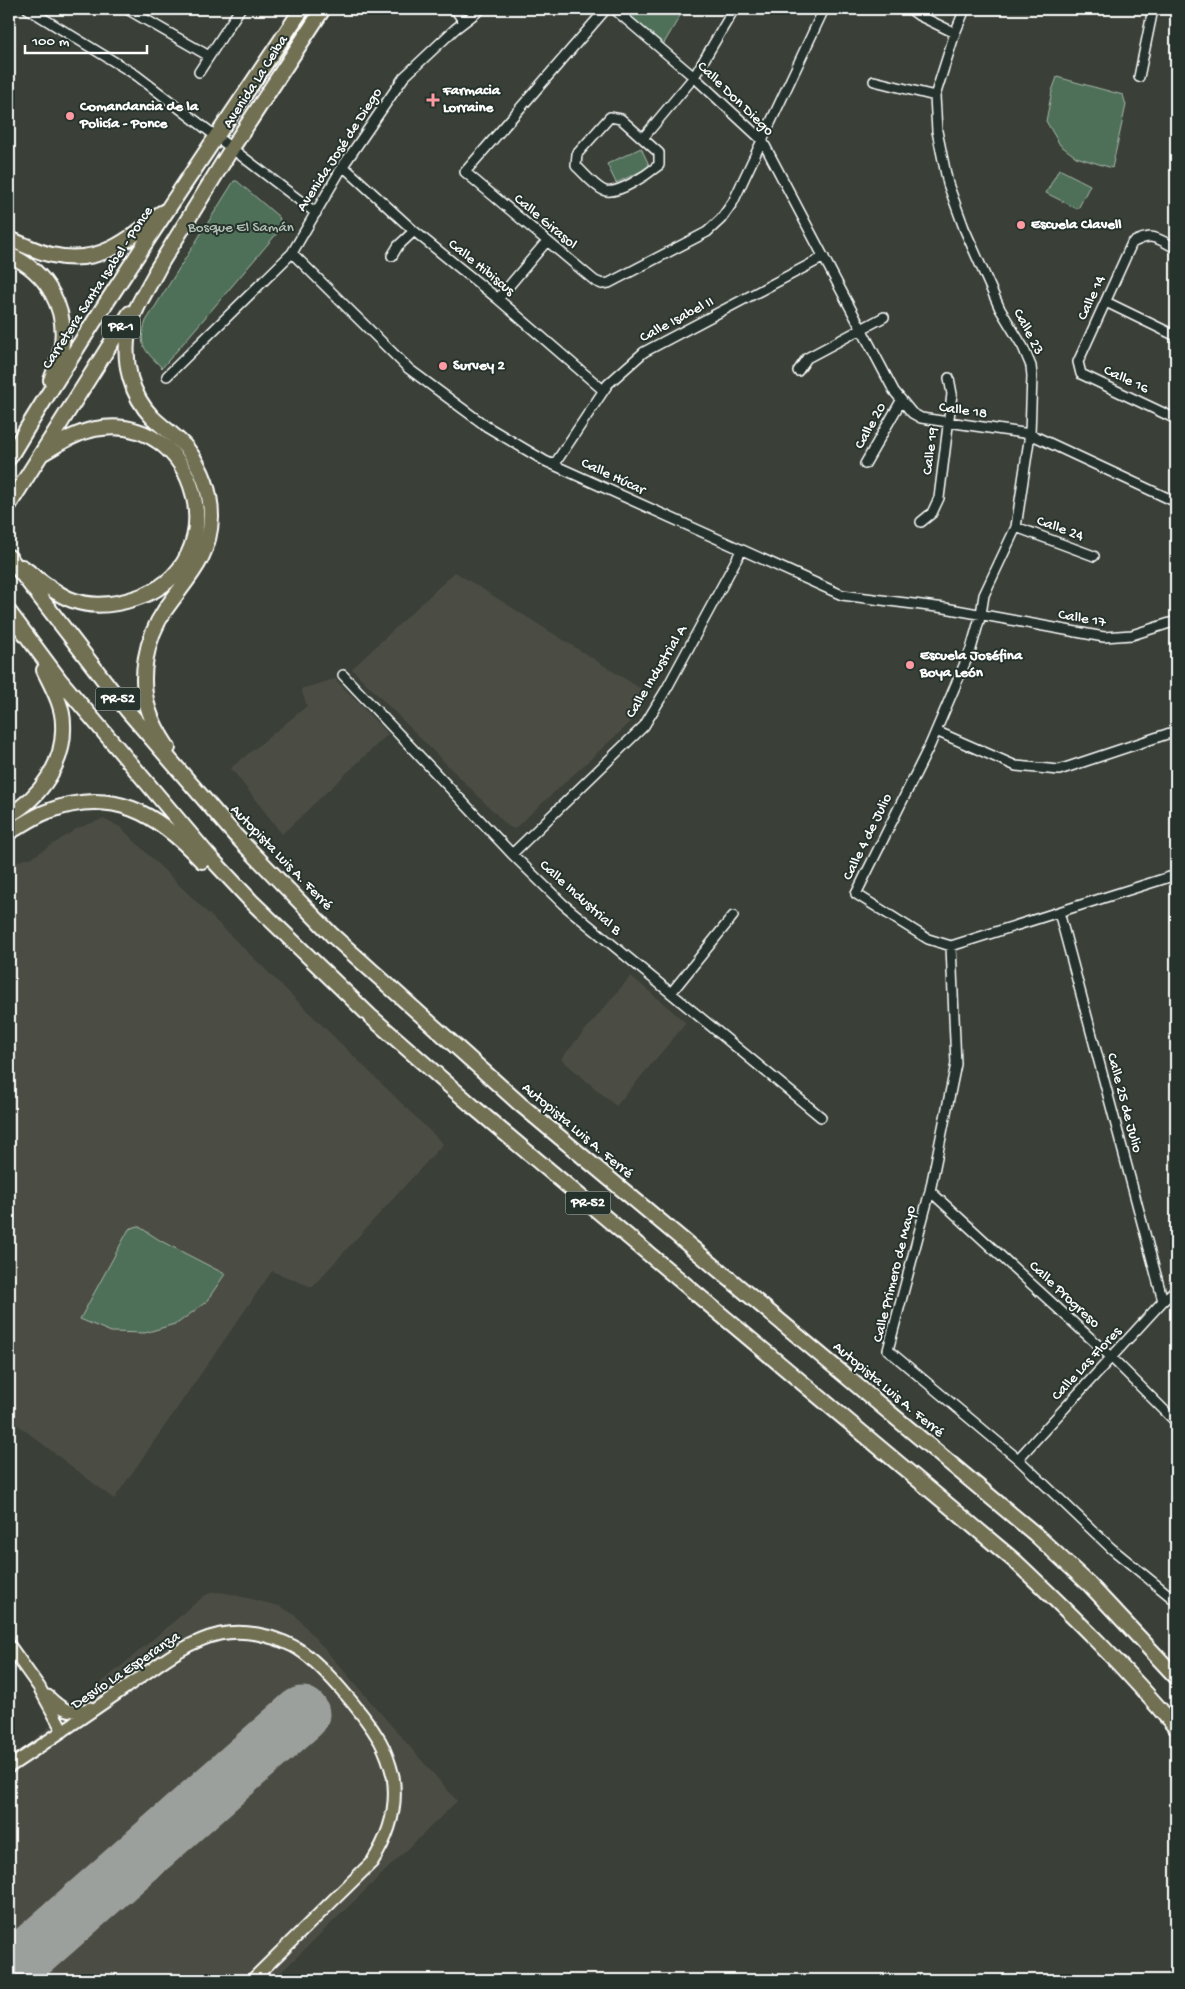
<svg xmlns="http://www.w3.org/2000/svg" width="1185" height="1989" viewBox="0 0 1185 1989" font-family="'Gochi Hand',sans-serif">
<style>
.built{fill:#4c4d44}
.green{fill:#506f58;stroke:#a8b7ac}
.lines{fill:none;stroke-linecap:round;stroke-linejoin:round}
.taxiway{stroke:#9ca09c;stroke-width:22}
.runway{stroke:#9ca09c;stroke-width:55}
.minor-casing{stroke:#fff;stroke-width:12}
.major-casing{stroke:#fff;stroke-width:15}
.highway-casing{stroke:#fff;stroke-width:18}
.minor{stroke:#26332d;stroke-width:9}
.major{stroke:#716f52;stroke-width:11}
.highway{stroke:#716f52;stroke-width:14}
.poi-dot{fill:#ff9aa2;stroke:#26332d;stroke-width:2}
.labels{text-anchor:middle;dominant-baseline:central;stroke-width:4;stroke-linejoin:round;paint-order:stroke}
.shield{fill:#26332d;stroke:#bec2c0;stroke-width:1}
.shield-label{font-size:14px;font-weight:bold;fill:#fff}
.street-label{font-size:15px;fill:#fff;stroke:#26332d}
.poi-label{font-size:15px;font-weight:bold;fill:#fff;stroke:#26332d;text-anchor:start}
.park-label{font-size:15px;fill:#b0beb4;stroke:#26332d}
</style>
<rect width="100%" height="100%" fill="#3a4038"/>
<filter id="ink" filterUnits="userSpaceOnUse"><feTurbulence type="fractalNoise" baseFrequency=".02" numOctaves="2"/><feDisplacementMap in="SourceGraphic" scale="10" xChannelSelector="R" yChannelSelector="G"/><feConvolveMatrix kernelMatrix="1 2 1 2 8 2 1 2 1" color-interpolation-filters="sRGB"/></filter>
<g filter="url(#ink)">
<path class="built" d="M455,572L649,694L634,719L514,829L508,826L352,669Z
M335,679L388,734L282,834L231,768L307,706L301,689Z
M103,819L120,827L443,1144L312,1287L272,1271L114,1499L9,1418V864L33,857L78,828Z
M631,976L686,1023L616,1106L561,1059Z
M213,1592L226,1593L279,1606L295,1615L457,1801L273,1980H9V1761L204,1596Z"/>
<path class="green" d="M619,9H684L663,45Z
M1057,77L1123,95L1126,105L1112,168L1076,157L1060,145L1046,121L1052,91Z
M641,148L650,167L616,183L607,164Z
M1059,169L1090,185L1078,209L1046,193Z
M234,181H237L279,217L281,223L279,231L162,368C145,350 137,346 146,321Z
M138,1226L161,1241L225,1274L206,1302L178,1323L145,1333L111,1332L80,1319L129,1229Z"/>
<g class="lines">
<path class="taxiway" d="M10,1980L23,1959"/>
<path class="runway" d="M9,1972L302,1714"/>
<defs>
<path id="minor" d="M28,9L136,75L316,213
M127,9L209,56
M455,9L464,22
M606,9L465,172L595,281L602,284L609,283L707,232L721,219L733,202L824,9
M614,9L694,77L762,140L894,391L912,413L921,418L1030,434L1176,502
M910,9L918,15L955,33
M965,9L955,33L935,96L937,131L948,184L964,228L1000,309L1023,347L1031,366L1032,376L1030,434L1016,527L984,595L981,614L971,649L930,745L856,894L928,939L951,946L1176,875
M199,72L240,9
M1139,77L1153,9
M874,81L935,96
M610,117L621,119L659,153V165C649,173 616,197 603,190C593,185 584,173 576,166L577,154Z
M643,138L694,77L734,9
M343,166L414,231L498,299L603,390
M1176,248C1156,238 1154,232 1132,243L1078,362L1081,374L1176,419
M292,253L409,369L486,426L545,461L842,595L945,608L1104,637L1132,635L1176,621
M392,256L398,246L414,231
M498,299L547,241
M1106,302L1176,336
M798,371L807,358L884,317
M167,376L292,253L343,166L404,77L455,29L481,9
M865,464L901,401
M554,465L608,384L644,352L824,257
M921,522L932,513L939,498L952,394L949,378
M1016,527L1094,556
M343,675L512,854L563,904L821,1117
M936,731L1016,766L1059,770L1176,731
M512,854L644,726L667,688L741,551
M1059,912L1163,1301
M951,946L956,1064L930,1191L888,1350L1018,1459L1111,1548L1176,1601
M671,993L733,916
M930,1191L1112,1358L1176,1422
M1018,1459L1163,1301L1176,1289"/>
<path id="major" d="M9,1645L39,1687L63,1731
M48,1696C61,1709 72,1716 90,1708
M9,1767C48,1741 86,1715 125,1688C154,1668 184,1642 220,1634C244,1629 271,1635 293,1646C320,1660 364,1714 380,1741C386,1752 390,1764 393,1776C398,1807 389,1836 372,1862L252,1980"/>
<path id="highway" d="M9,239C23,244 37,252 52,255C98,266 128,241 161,213
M9,255C47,271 69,310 61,350C59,360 55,370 51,380
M160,265C149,287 133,309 128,333C123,363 131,395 152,417C164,429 178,437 188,450C203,470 211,493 211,517C210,559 187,578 165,610C146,638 138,678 149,711C153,724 160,736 168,748
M156,271L232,148L323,9
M9,458C101,305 203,157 302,9
M9,505L130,313
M9,557L127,710L235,835L332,935L520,1104L1035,1534L1089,1584L1176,1677
M22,567C38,578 53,593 72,600C93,608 115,605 136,598C240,565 198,409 95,429C75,433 60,443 43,453
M9,612L59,679L208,855L251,901L370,1016L476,1109L1016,1562C1072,1615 1127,1669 1176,1728
M9,815C41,797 65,762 63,724C63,705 52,687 44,670
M9,832C21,826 33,817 46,812C112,786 157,813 202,861"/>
</defs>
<use href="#minor" class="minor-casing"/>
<use href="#major" class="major-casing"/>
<use href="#highway" class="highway-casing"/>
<use href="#minor" class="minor"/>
<use href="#major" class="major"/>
<use href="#highway" class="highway"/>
</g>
</g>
<g class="poi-dot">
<path d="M430.5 92.5h5v5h5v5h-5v5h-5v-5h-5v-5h5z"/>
<circle cx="70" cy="116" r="5"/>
<circle cx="1021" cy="225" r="5"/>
<circle cx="443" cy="366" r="5"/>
<circle cx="910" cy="665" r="5"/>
</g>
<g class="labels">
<g class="shield">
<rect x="102" y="315.5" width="38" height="23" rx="4"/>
<rect x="95.5" y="687.5" width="45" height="23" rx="4"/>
<rect x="565.5" y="1191.5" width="45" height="23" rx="4"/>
</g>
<g class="shield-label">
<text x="121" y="327">PR-1</text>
<text x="118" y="699">PR-52</text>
<text x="588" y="1203">PR-52</text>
</g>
<g class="street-label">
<text transform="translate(256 82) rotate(-57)">Avenida La Ceiba</text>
<text transform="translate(735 99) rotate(44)">Calle Don Diego</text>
<text transform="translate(340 150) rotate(-57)">Avenida José de Diego</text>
<text transform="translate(545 222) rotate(40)">Calle Girasol</text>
<text transform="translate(481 268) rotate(39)">Calle Hibiscus</text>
<text transform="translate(98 288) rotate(-57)">Carretera Santa Isabel - Ponce</text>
<text transform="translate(1092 298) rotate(-65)">Calle 14</text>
<text transform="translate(677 320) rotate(-28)">Calle Isabel II</text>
<text transform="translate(1028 332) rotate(62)">Calle 23</text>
<text transform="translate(1126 380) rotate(25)">Calle 16</text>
<text transform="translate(963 411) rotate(8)">Calle 18</text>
<text transform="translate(871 426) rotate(-61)">Calle 20</text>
<text transform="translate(931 451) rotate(-82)">Calle 19</text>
<text transform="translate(613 477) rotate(25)">Calle Húcar</text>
<text transform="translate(1060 529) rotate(20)">Calle 24</text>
<text transform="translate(1082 619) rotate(10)">Calle 17</text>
<text transform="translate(657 672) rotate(-59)">Calle Industrial A</text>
<text transform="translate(868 837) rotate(-64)">Calle 4 de Julio</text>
<text transform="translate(281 858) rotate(46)">Autopista Luis A. Ferré</text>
<text transform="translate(580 898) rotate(42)">Calle Industrial B</text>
<text transform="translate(1124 1103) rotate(75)">Calle 25 de Julio</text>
<text transform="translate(577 1131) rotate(40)">Autopista Luis A. Ferré</text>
<text transform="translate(895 1274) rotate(-76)">Calle Primero de Mayo</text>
<text transform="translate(1064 1295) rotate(43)">Calle Progreso</text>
<text transform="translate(1087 1364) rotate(-47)">Calle Las Flores</text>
<text transform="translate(888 1390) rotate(40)">Autopista Luis A. Ferré</text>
<text transform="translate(126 1671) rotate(-34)">Desvío La Esperanza</text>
</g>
<g class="poi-label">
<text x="443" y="91">Farmacia<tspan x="443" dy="17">Lorraine</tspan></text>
<text x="80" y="107">Comandancia de la<tspan x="80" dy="17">Policía - Ponce</tspan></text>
<text x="1031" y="225">Escuela Clavell</text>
<text x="453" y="366">Survey 2</text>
<text x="920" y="656">Escuela Joséfina<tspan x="920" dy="17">Boya León</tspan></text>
</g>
<g class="park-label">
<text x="241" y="228">Bosque El Samán</text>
</g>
</g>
<rect width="1185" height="1989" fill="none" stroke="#26332d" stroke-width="30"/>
<rect x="15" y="15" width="1155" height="1959" fill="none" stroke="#fff" stroke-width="2" filter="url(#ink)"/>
<path d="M25 45v8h122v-8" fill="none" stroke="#ffffff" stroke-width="2.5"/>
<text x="32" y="45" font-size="15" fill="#ffffff" stroke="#26332d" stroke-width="4" paint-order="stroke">100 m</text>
</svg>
